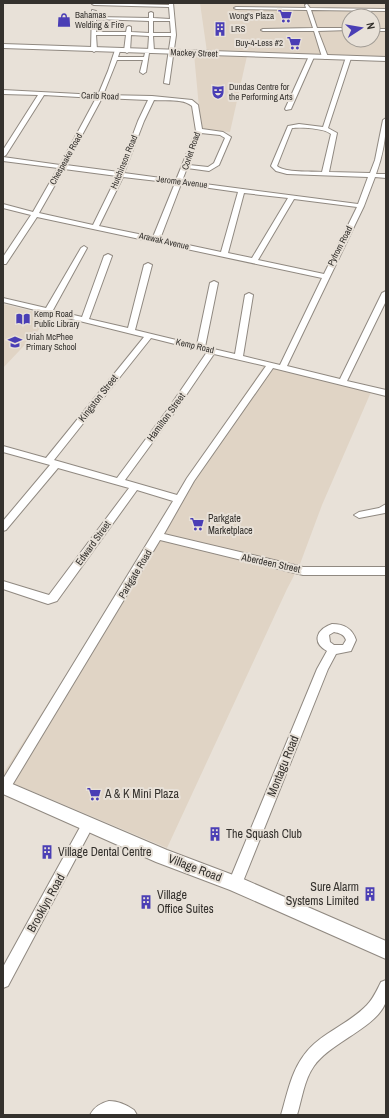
<svg xmlns="http://www.w3.org/2000/svg" width="389" height="1118" viewBox="0 0 389 1118" font-family="'Archivo Narrow',sans-serif">
<style>
.built{fill:#e0d4c5;fill-rule:evenodd}
.lines{fill:none;stroke-linecap:round;stroke-linejoin:round}
.minor-casing{stroke:#908981;stroke-width:2}
.major-casing{stroke:#908981;stroke-width:2}
.minor{fill:#fff;fill-rule:evenodd}
.major{fill:#fff;fill-rule:evenodd}
.labels{text-anchor:middle;dominant-baseline:central;stroke-width:4;stroke-linejoin:round;paint-order:stroke}
.far-poi-label{font-size:9px;fill:#34312d;stroke:#e8e1d8;text-anchor:start}
.far-street-label{font-size:9px;fill:#34312d;stroke:#e8e1d8}
.street-label{font-size:10px;fill:#34312d;stroke:#e8e1d8}
.poi-label{font-size:10px;fill:#34312d;stroke:#e8e1d8;text-anchor:start}
.near-street-label{font-size:12px;fill:#34312d;stroke:#e8e1d8}
.near-poi-label{font-size:12px;fill:#34312d;stroke:#e8e1d8;text-anchor:start}
</style>
<rect width="100%" height="100%" fill="#e8e1d8"/>
<path class="built" d="M200,3H386V57L207,52ZM349,16H373V40H349Z
M194,54L247,56L230,132L201,129Z
M3,304L52,316L3,368Z
M264,366L371,392L322,505L300,564L287,589L167,848L3,779V774L158,530L189,476Z"/>
<g class="lines">
<defs>
<path id="minor" d="M93,3L169,5V3H173L176,35L169,84L164,83L171,36H153L154,51L151,53L148,51L149,36L131,35L130,51L127,53L124,51L126,35H96L97,50L94,52L91,50L92,10L96,11V17L149,18V13L151,12L153,13V18L170,19L169,7L94,5L92,4ZM96,19L149,21V33L131,32V27L129,26L127,27L126,32H96ZM153,21H170L171,33H153Z
M307,4L310,8L386,9V11L311,10L317,28H349V30L318,31L328,57L325,59L322,57L314,31H263L261,30L263,29L313,28L307,10L236,9L234,8L236,7L306,8L305,5Z
M373,29H386V31H373Z
M115,50L120,51L118,57H144L145,53H149L146,72L143,74L140,72L143,60H117L103,95L152,96L192,100L198,105L202,129L223,132L231,137L219,165L209,171L187,168L182,181L358,204L368,177L287,174L276,171L271,166L288,126L299,124L323,127L346,57L351,58L328,128L337,133L329,172L370,173L375,160L383,120L386,118C386,138 383,155 376,174H386V178L375,177L364,206L287,366L340,379L382,293L386,291V301L347,381L386,390V396L273,368L194,481L164,534L303,567H386V575H303L160,540L8,792L4,793L3,779L173,501L137,490L57,601L48,604L3,589V581L49,595L129,488L58,468L6,530L3,531V521L50,465L3,452V446L46,458L144,337L3,302V298L46,308L81,248L84,246L87,248L53,310L82,317L104,256L108,254L112,256L89,319L128,328L144,265L148,263L152,265L135,330L197,345L210,283L214,281L218,283L205,347L235,354L245,295L249,293L253,295L243,356L280,365L322,278L37,217L6,264H3V257L31,215L3,208V204L33,212L58,168L3,161V157L60,165L96,98L44,95L6,155L3,157V150L38,95L3,94V90L98,95L108,71ZM102,98L148,100L138,121L119,172L66,165ZM154,100C165,101 183,98 192,106L196,131L176,180L124,173L144,121ZM292,128C301,127 324,128 331,134L322,172C311,171 285,173 277,166ZM201,133L220,135L225,138L214,163L208,167L189,165ZM64,169L117,176L93,225L39,213ZM123,177L175,183L153,237L99,226ZM181,184L238,192L221,252L160,239ZM244,193L288,198L252,258L228,253ZM294,199L357,207L324,274L258,260ZM151,338L207,352L168,409L117,478L54,460ZM214,354L266,366L187,478L177,495L125,480L174,413Z
M309,56L314,57L291,109L286,110L285,109Z
M386,504L385,513L359,518L354,515L359,512L379,508Z
M332,624C344,624 352,628 356,640L351,651L336,654L328,669L242,884L240,888L235,890L230,888L228,884L317,669L327,651C311,642 317,629 332,624ZM334,632C339,633 344,634 346,640L343,645H334L330,642L329,635Z
M88,818L92,820L94,824L92,828L8,986L3,988V967L84,820Z
M386,980C386,987 388,998 385,1004C374,1029 331,1042 314,1066C304,1080 302,1099 297,1115H281C287,1095 291,1072 304,1055C320,1033 348,1025 367,1005C373,999 377,990 381,982Z
M109,1101C118,1101 127,1105 134,1110L137,1115H90C94,1107 101,1103 109,1101Z"/>
<path id="major" d="M3,44L386,57V61L3,48Z
M3,780L167,850L241,878L386,941V959L230,890L156,862L3,794Z"/>
</defs>
<use href="#minor" class="minor-casing"/>
<use href="#major" class="major-casing"/>
<use href="#minor" class="minor"/>
<use href="#major" class="major"/>
</g>
<defs>
<symbol id="supermarket-bare" viewBox="-9 -9 18 18"><path d="M-6-5.5h2.5l.6 2H6L4.5 2H-2.5L-4.4-4H-6ZM-1.5 3.2a1.3 1.3 0 1 0 .1 0ZM3 3.2a1.3 1.3 0 1 0 .1 0Z" fill="#4a3eb5" stroke="#e8e1d8" stroke-width="2.5" paint-order="stroke"/></symbol>
<symbol id="shop-bare" viewBox="-9 -9 18 18"><path d="M-5-2.5h2.3a2.7 3.5 0 0 1 5.4 0H5L5.5 6h-11ZM-1.5-2.5h3a1.5 2.3 0 0 0-3 0Z" fill="#4a3eb5" stroke="#e8e1d8" stroke-width="2.5" paint-order="stroke"/></symbol>
<symbol id="building-bare" viewBox="-9 -9 18 18"><path d="M-4-6H4V6H1V3H-1V6H-4ZM-2.5-4.3h1.7v1.8h-1.7ZM.8-4.3h1.7v1.8H.8ZM-2.5-1h1.7V.8h-1.7ZM.8-1h1.7V.8H.8Z" fill="#4a3eb5" stroke="#e8e1d8" stroke-width="2.5" paint-order="stroke"/></symbol>
<symbol id="theatre-bare" viewBox="-9 -9 18 18"><path d="M-5-5.5Q0-4 5-5.5V0Q5 5 0 6Q-5 5-5 0ZM-3.3-2.5H-1v1.5H-3.3ZM1-2.5H3.3v1.5H1ZM-2.8 1Q0 5.5 2.8 1Z" fill="#4a3eb5" stroke="#e8e1d8" stroke-width="2.5" paint-order="stroke"/></symbol>
<symbol id="library-bare" viewBox="-9 -9 18 18"><path d="M-6-4Q-3-5.5-.7-3.5V5Q-3 3-6 4ZM6-4Q3-5.5 .7-3.5V5Q3 3 6 4Z" fill="#4a3eb5" stroke="#e8e1d8" stroke-width="2.5" paint-order="stroke"/></symbol>
<symbol id="school-bare" viewBox="-9 -9 18 18"><path d="M0-5L7-2L0 1L-7-2ZM-4 1L0 2.5L4 1V4Q0 6-4 4Z" fill="#4a3eb5" stroke="#e8e1d8" stroke-width="2.5" paint-order="stroke"/></symbol>
</defs>
<g fill-rule="evenodd">
<use href="#supermarket-bare" x="275" y="6" width="20" height="20"/>
<use href="#shop-bare" x="54" y="10" width="20" height="20"/>
<use href="#building-bare" x="210" y="19" width="20" height="20"/>
<use href="#supermarket-bare" x="284" y="33" width="20" height="20"/>
<use href="#theatre-bare" x="208" y="82" width="20" height="20"/>
<use href="#library-bare" x="13" y="309" width="20" height="20"/>
<use href="#school-bare" x="5" y="332" width="20" height="20"/>
<use href="#supermarket-bare" x="187" y="514" width="20" height="20"/>
<use href="#supermarket-bare" x="84" y="784" width="20" height="20"/>
<use href="#building-bare" x="205" y="824" width="20" height="20"/>
<use href="#building-bare" x="37" y="842" width="20" height="20"/>
<use href="#building-bare" x="360" y="884" width="20" height="20"/>
<use href="#building-bare" x="136" y="892" width="20" height="20"/>
</g>
<g class="labels">
<g class="far-poi-label">
<text x="75" y="15">Bahamas<tspan x="75" dy="10">Welding &amp; Fire</tspan></text>
<text x="274" y="16" text-anchor="end">Wong's Plaza</text>
<text x="231" y="29">LRS</text>
<text x="283" y="43" text-anchor="end">Buy-4-Less #2</text>
<text x="229" y="87">Dundas Centre for<tspan x="229" dy="10">the Performing Arts</tspan></text>
<text x="34" y="314">Kemp Road<tspan x="34" dy="10">Public Library</tspan></text>
<text x="26" y="337">Uriah McPhee<tspan x="26" dy="10">Primary School</tspan></text>
</g>
<g class="far-street-label">
<text transform="translate(194 53) rotate(2)">Mackey Street</text>
<text transform="translate(100 96) rotate(2)">Carib Road</text>
<text transform="translate(191 151) rotate(-71)">Corlet Road</text>
<text transform="translate(66 159) rotate(-61)">Chespeake Road</text>
<text transform="translate(124 162) rotate(-68)">Hutchinson Road</text>
<text transform="translate(182 182) rotate(7)">Jerome Avenue</text>
<text transform="translate(164 241) rotate(13)">Arawak Avenue</text>
<text transform="translate(340 246) rotate(-63)">Pyfrom Road</text>
<text transform="translate(195 346) rotate(13)">Kemp Road</text>
</g>
<g class="street-label">
<text transform="translate(98 398) rotate(-52)">Kingston Street</text>
<text transform="translate(166 417) rotate(-54)">Hamilton Street</text>
<text transform="translate(93 543) rotate(-54)">Edward Street</text>
<text transform="translate(271 563) rotate(12)">Aberdeen Street</text>
<text transform="translate(135 574) rotate(-59)">Parkgate Road</text>
</g>
<g class="poi-label">
<text x="208" y="518">Parkgate<tspan x="208" dy="12">Marketplace</tspan></text>
</g>
<g class="near-street-label">
<text transform="translate(283 766) rotate(-68)">Montagu Road</text>
<text transform="translate(195 868) rotate(21)">Village Road</text>
<text transform="translate(46 903) rotate(-61)">Brooklyn Road</text>
</g>
<g class="near-poi-label">
<text x="105" y="794">A &amp; K Mini Plaza</text>
<text x="226" y="834">The Squash Club</text>
<text x="58" y="852">Village Dental Centre</text>
<text x="359" y="887" text-anchor="end">Sure Alarm<tspan x="359" dy="14">Systems Limited</tspan></text>
<text x="157" y="895">Village<tspan x="157" dy="14">Office Suites</tspan></text>
</g>
</g>
<rect width="389" height="1118" fill="none" stroke="#34312d" stroke-width="8"/>
<g transform="translate(361 28) rotate(78)"><circle r="19" fill="#e8e1d8" stroke="#a09b94"/>
<path d="M0-3L7 15L0 10L-7 15Z" fill="#4a3eb5"/>
<text y="-6" font-size="11" font-weight="bold" text-anchor="middle" fill="#34312d">N</text>
</g>
</svg>
